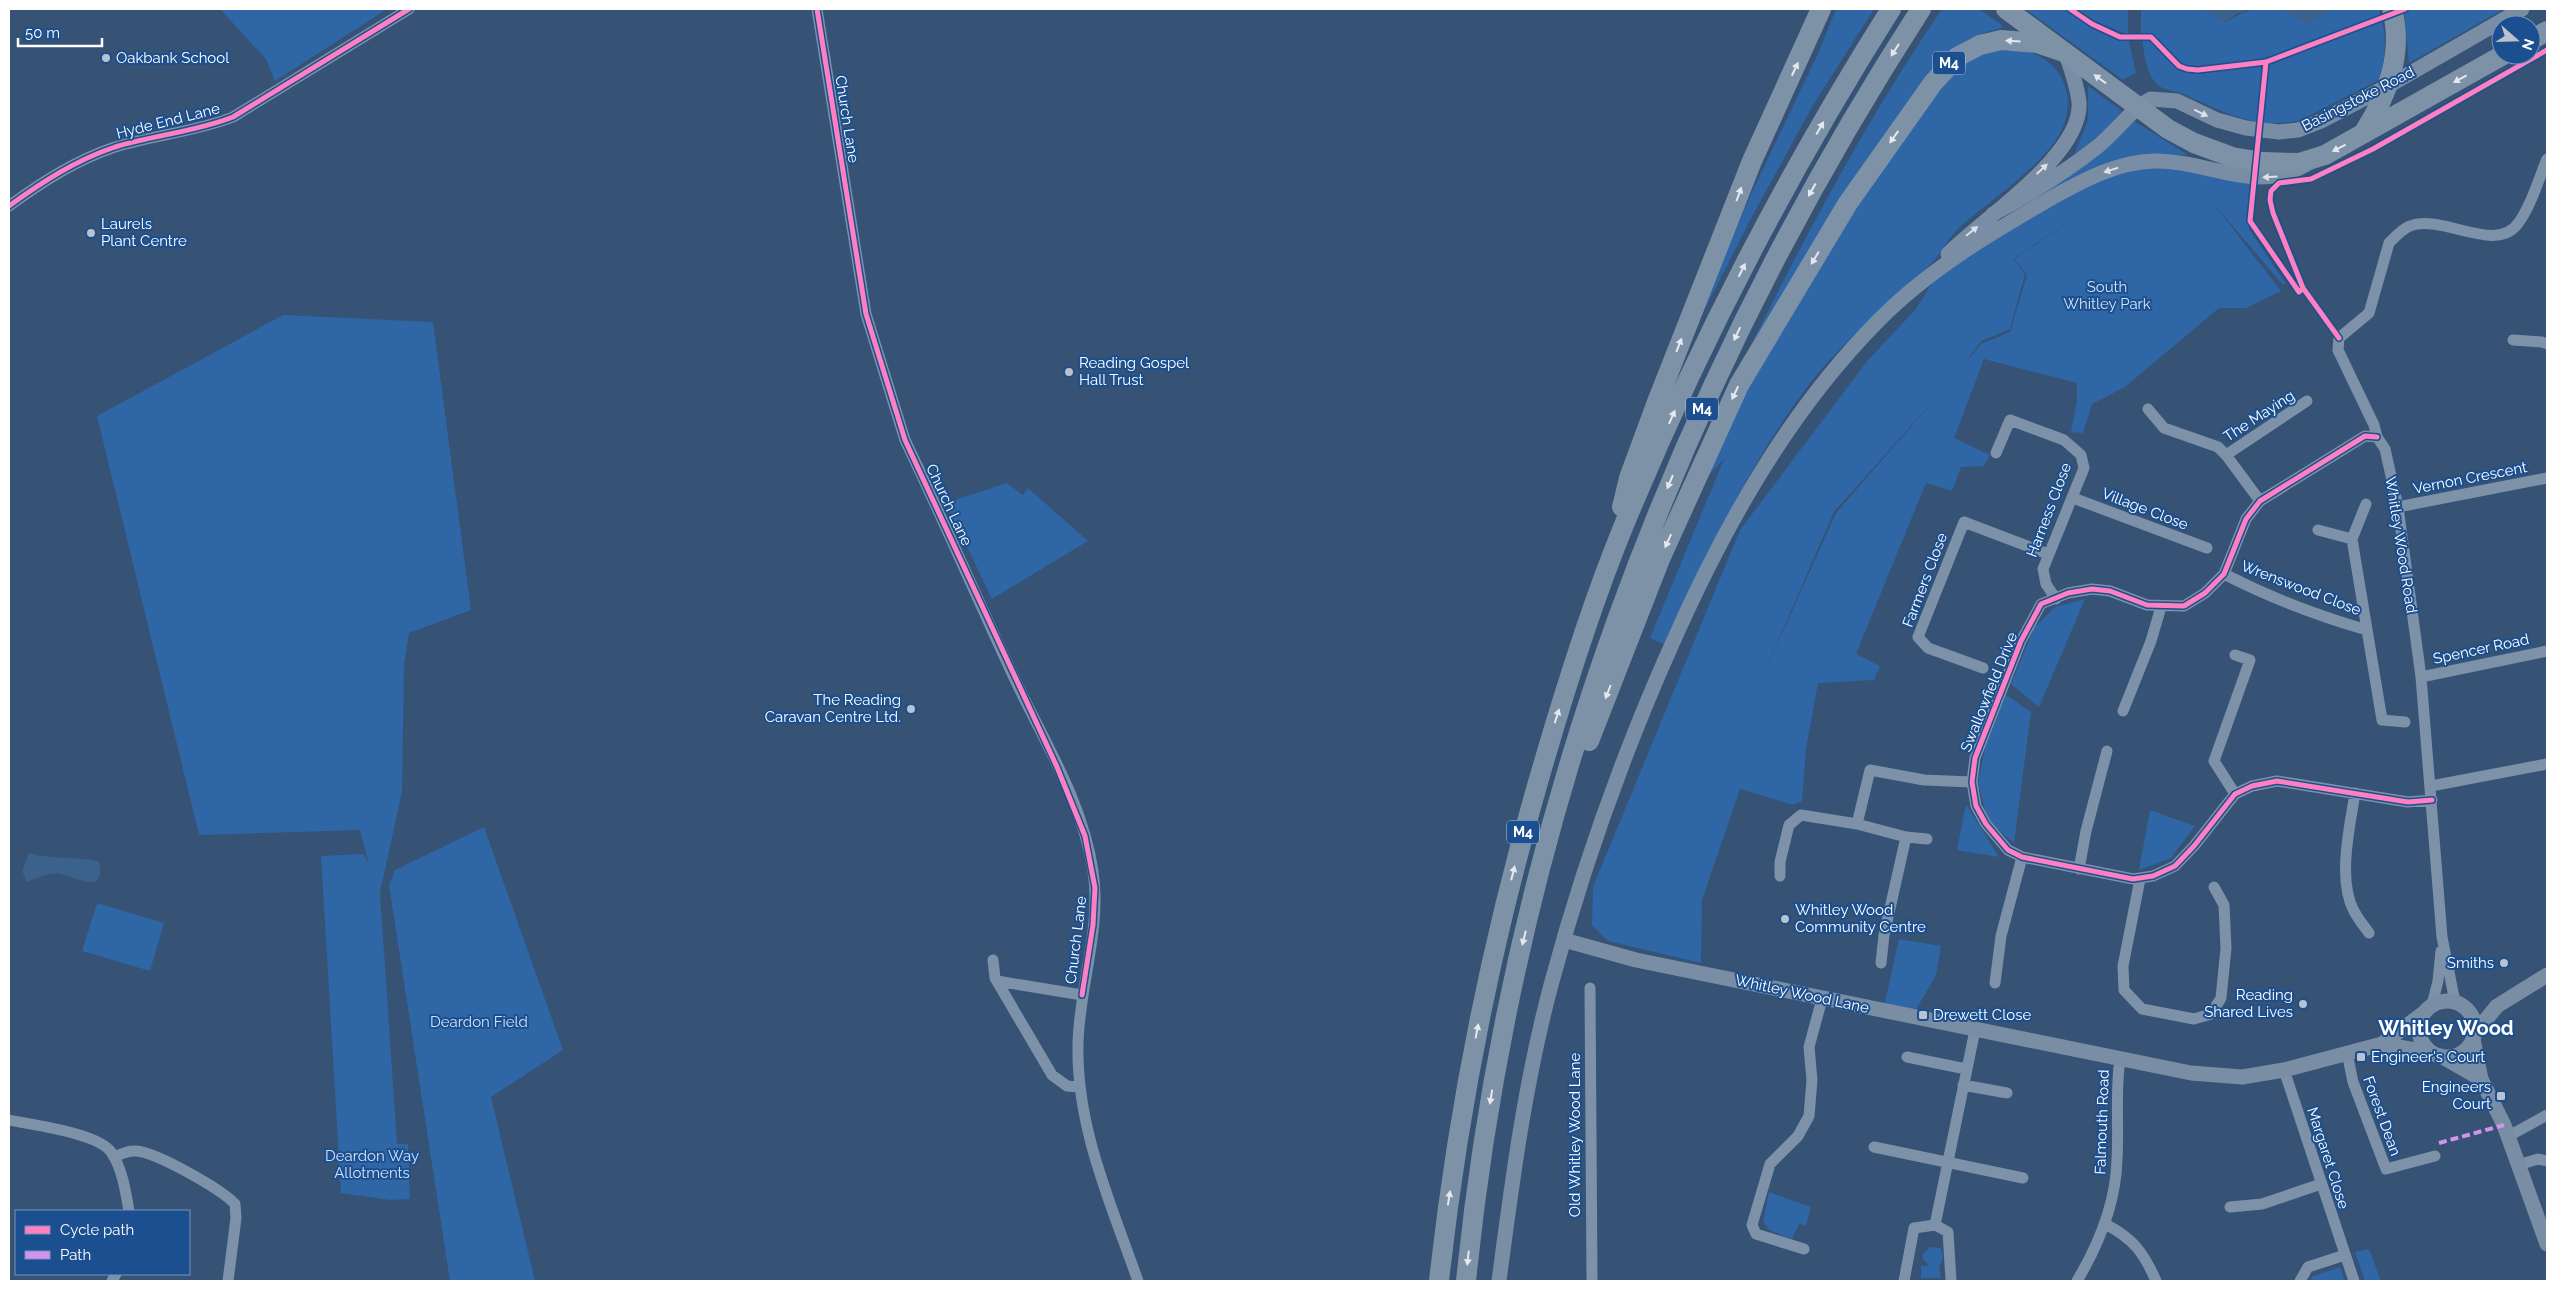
<svg xmlns="http://www.w3.org/2000/svg" width="2556" height="1290" viewBox="0 0 2556 1290" font-family="Raleway,sans-serif">
<style>
.green{fill:#2f66a5;fill-rule:evenodd}
.water{fill:#3b618d}
.lines{fill:none;stroke-linecap:round;stroke-linejoin:round}
.street{stroke:#7d92a8;stroke-width:11}
.secondary{stroke:#798da4;stroke-width:15}
.highway{stroke:#7e92a7;stroke-width:20}
.quiet{stroke:#d193ec;stroke-width:4;stroke-dasharray:8 4;stroke-linecap:butt}
.cycleway-casing{stroke:#1b4f8f;stroke-width:8}
.cycleway{stroke:#ff80c0;stroke-width:5}
.oneway{fill:#e5e9ed}
.oneway2{fill:#dee2e8}
.poi-dot{fill:#b9c2ce;stroke:#1b4f8f;stroke-width:2}
.labels{text-anchor:middle;dominant-baseline:central;stroke-width:4;stroke-linejoin:round;paint-order:stroke}
.shield{fill:#1b4f8f;stroke:#bbcadd;stroke-width:1}
.shield-label{font-size:14px;font-weight:bold;fill:#fff}
.poi-label{font-size:15px;fill:#fff;stroke:#1b4f8f;text-anchor:start}
.street-label{font-size:15px;fill:#fff;stroke:#1b4f8f}
.park-label{font-size:15px;fill:#cfe3fa;stroke:#1b4f8f}
.district-label{font-size:20px;font-weight:bold;fill:#fff;stroke:#1b4f8f}
</style>
<rect width="100%" height="100%" fill="#365274"/>
<path class="green" d="M220,9H383L384,11L275,81L266,59Z
M1836,9H1874L1812,107L1754,213L1694,330L1699,314L1751,194L1817,56Z
M1942,9H1979L2002,25V28L1984,33L1961,44L1740,367C1801,244 1864,123 1942,9Z
M2025,9H2067L2098,30L2129,41L2136,73L2123,80Z
M2077,9H2128V35L2095,21Z
M2141,9H2205L2225,23C2241,11 2264,3 2284,10C2292,13 2300,20 2307,24L2329,9H2379C2386,30 2388,61 2377,81L2301,120C2255,131 2223,111 2183,94C2176,90 2164,91 2158,85C2146,75 2144,53 2142,39L2153,41L2180,69L2203,74L2202,68L2184,65L2154,35L2141,33Z
M2404,9H2504L2409,63Z
M1998,48C2008,49 2020,49 2029,52C2062,63 2075,93 2064,124C2053,159 1989,201 1961,226C1948,238 1941,254 1929,266C1892,301 1851,334 1818,373C1753,454 1709,552 1663,644L1650,638L1724,459L1703,481L1751,382L1815,271L1900,139L1958,65Z
M2088,86L2122,111L2105,130L2076,154L2075,152L2088,120Z
M2134,121L2188,155L2156,154L2043,195Z
M2154,164L2252,184L2249,229L2286,284L2283,285L2213,203L2281,291L2246,308H2219L2125,387L2092,404L2083,433L2071,432L2077,400V383L1984,359L1954,438L1990,455L1984,466L1961,467L1952,491L1926,483L1856,654L1880,666L1874,680L1818,683L1806,749L1802,801L1793,805L1740,789L1702,900L1701,963L1608,941L1592,925L1593,887L1740,530L1868,360L1916,309L1932,283L1996,235L2114,171ZM2094,204L2014,259L2027,275L2010,332L1981,344L1965,363L1981,341L2010,329L2025,274L2013,259ZM1942,391L1836,513L1760,682L1834,512Z
M283,315L433,322L471,610L409,633L404,665L402,792L380,892L397,1144H408L410,1199L390,1200L341,1193L321,856L364,854L369,865L360,830L199,835L97,416Z
M1007,483L1023,495L1028,488L1088,541L992,599L946,503Z
M2085,599L2039,707L2011,684L2034,628L2055,607Z
M2006,695L2031,712L2014,843L1988,821L1978,783L1985,748Z
M1966,804L1999,857L1957,850Z
M2150,810L2195,826L2171,858L2139,870Z
M484,827L563,1050L491,1097L535,1281H450L389,885L395,870Z
M97,903L164,923L150,971L82,951Z
M1899,939L1941,946L1936,975L1914,1013L1884,1006Z
M1769,1192L1811,1207L1806,1226L1800,1223L1792,1239L1769,1230L1763,1221Z
M1930,1247L1940,1248C1944,1255 1944,1260 1939,1266L1941,1278H1921V1266H1929L1923,1259V1254Z
M2369,1249L2381,1281H2365L2355,1252Z
M2340,1267L2345,1281H2312L2311,1277Z"/>
<path class="water" d="M2205,9H2251L2236,14L2225,23Z
M2278,9H2329V10L2307,24L2284,10Z
M29,853C52,860 76,856 99,861C106,897 78,877 60,874C48,872 38,878 27,882L22,871Z"/>
<g class="lines">
<path class="street" d="M817,9L866,314L905,440C944,521 979,603 1017,684C1046,744 1083,804 1093,871C1102,928 1079,987 1078,1044C1076,1127 1111,1204 1138,1281
M9,206C42,182 76,160 115,147C154,135 195,132 233,117L409,9
M2513,340L2542,342L2547,344
M2148,409L2164,428L2218,447L2226,455L2307,401
M2377,437L2365,436L2260,501L2246,519L2224,574L2205,593L2184,606L2147,605L2110,591L2092,589L2068,593L2041,604L2021,641L1975,758L1972,782L1976,806L1986,824L2008,850L2022,857L2133,879L2153,876L2175,866L2194,846L2235,794L2252,786L2277,781L2408,802L2432,800
M1996,453L2010,420L2064,440L2081,455L2084,468L2043,569L2046,584L2056,599
M2226,455L2260,501
M2073,498L2207,548
M2366,504L2352,539L2382,720L2405,722
M2398,507L2547,478
M2318,530L2352,539
M2224,574C2269,597 2318,616 2367,630
M1983,668L1928,648L1918,637L1964,522L2048,554
M2421,677L2547,651
M2123,711L2151,641L2161,607
M2431,786L2547,764
M2355,793C2350,826 2337,880 2354,911C2358,919 2364,926 2369,933
M2235,794L2214,761L2250,660L2235,655
M1927,839L1906,837L1857,824L1870,770L1924,780L1972,782
M2079,869L2086,831L2107,751
M1780,876V862L1789,825L1801,815L1857,824
M2140,879L2123,966L2124,990L2142,1009L2194,1019L2211,1014L2221,998L2226,948L2224,905L2214,887
M993,960L995,978L1052,1075L1067,1086L1078,1087
M1881,963L1884,935L1906,837
M997,981L1082,995
M1995,983L2001,936L2022,857
M1590,988L1592,1281
M2455,1002L2442,937L2421,677L2398,507L2385,449L2377,437L2374,425L2338,350L2339,338L2369,313L2389,243C2395,237 2402,229 2410,226C2442,213 2497,256 2519,222C2531,206 2539,178 2547,159
M2432,1005L2438,981L2441,951
M2347,1053L2353,1082L2386,1169L2435,1156
M1907,1057L1966,1069
M2284,1070L2354,1281
M1963,1085L2007,1093
M9,1120C32,1125 98,1133 111,1152C122,1167 126,1193 129,1211
M2507,1137L2547,1115
M1874,1147L2023,1178
M114,1157C121,1154 128,1150 136,1151C156,1152 221,1189 235,1204L236,1218L228,1281
M2518,1165L2538,1159L2547,1161
M2230,1207L2262,1204L2321,1184
M2105,1224C2133,1238 2144,1253 2156,1281
M1935,1225L1948,1232L1951,1280
M1804,1249L1756,1234L1752,1225L1770,1164L1798,1136L1809,1116L1812,1080L1809,1047L1822,999
M112,1281L116,1274
M1904,1281L1914,1228L1935,1225L1975,1030
M2077,1281C2099,1244 2116,1203 2117,1159C2119,1126 2115,1092 2120,1059
M2300,1281L2308,1267L2345,1255"/>
<path class="secondary" d="M1993,214C2030,194 2064,173 2097,147C2116,132 2130,110 2151,99L2177,101L2217,120L2246,128L2279,132L2298,130L2321,121L2388,86L2522,9
M1948,254C1983,218 2083,155 2079,102C2077,85 2071,69 2066,54
M1564,940L1636,960L2191,1073L2242,1077L2284,1070L2382,1044L2425,1012
M2419 1029a28 28 0 1 1 56 0a28 28 0 1 1-56 0Z
M2475,1033L2497,1006L2547,975
M2473,1039L2481,1079L2504,1125L2547,1244
M2382,1044L2432,1053
M2441,1056L2481,1079
M1499,1281C1512,1182 1525,1082 1551,985C1582,869 1623,754 1672,644C1724,527 1787,413 1878,321C1929,269 1991,233 2053,197C2084,180 2117,162 2154,161C2210,160 2257,197 2310,162"/>
<path class="highway" d="M2006,9L2168,129L2194,143L2232,157L2262,162L2299,163L2325,155L2503,55
M2531,40L2547,31
M2363,134C2387,96 2404,54 2392,9
M1622,507L1629,478L1657,402L1752,161L1821,9
M1589,741L1660,559L1739,385L1848,203L1933,83L1957,57L1980,45L2001,40L2037,43L2061,51
M1439,1281C1458,1108 1492,939 1541,772C1565,689 1591,605 1624,525C1698,346 1788,172 1891,9
M1466,1281C1512,825 1673,393 1921,9"/>
<path class="quiet" d="M2439,1143L2504,1125"/>
<defs>
<path id="cycleway" d="M817,9L866,314L905,440L1057,767L1085,836L1095,888L1093,925L1082,995
M2070,9L2092,24L2120,37H2151L2179,66L2187,69L2198,70L2266,62L2405,9
M2266,62L2250,221L2299,292L2303,288
M9,206C42,182 76,160 115,147C154,135 195,132 233,117L409,9
M2339,338L2303,288L2273,213L2270,200L2271,191L2279,183L2311,179L2373,149L2547,50
M2377,437L2365,436L2260,501L2246,519L2224,574L2205,593L2184,606L2147,605L2110,591L2092,589L2068,593L2041,604L2021,641L1975,758L1972,782L1976,806L1986,824L2008,850L2022,857L2133,879L2153,876L2175,866L2194,846L2235,794L2252,786L2277,781L2408,802L2432,800"/>
</defs>
<use href="#cycleway" class="cycleway-casing"/>
<use href="#cycleway" class="cycleway"/>
</g>
<defs><path id="oneway-solid" d="M-6-.8H1V-3.2L6.5 0L1 3.2V.8H-6Z" transform="scale(1.25)"/></defs>
<g class="oneway">
<use href="#oneway-solid" transform="translate(2013 41) rotate(-177)"/>
<use href="#oneway-solid" transform="translate(1895 50) rotate(123)"/>
<use href="#oneway-solid" transform="translate(1795 69) rotate(-65)"/>
<use href="#oneway-solid" transform="translate(2100 79) rotate(-144)"/>
<use href="#oneway-solid" transform="translate(2460 79) rotate(151)"/>
<use href="#oneway-solid" transform="translate(1820 128) rotate(-60)"/>
<use href="#oneway-solid" transform="translate(1894 137) rotate(125)"/>
<use href="#oneway-solid" transform="translate(2339 148) rotate(153)"/>
<use href="#oneway-solid" transform="translate(1812 190) rotate(119)"/>
<use href="#oneway-solid" transform="translate(1739 194) rotate(-70)"/>
<use href="#oneway-solid" transform="translate(1815 258) rotate(121)"/>
<use href="#oneway-solid" transform="translate(1742 270) rotate(-64)"/>
<use href="#oneway-solid" transform="translate(1737 334) rotate(115)"/>
<use href="#oneway-solid" transform="translate(1679 345) rotate(-69)"/>
<use href="#oneway-solid" transform="translate(1735 393) rotate(115)"/>
<use href="#oneway-solid" transform="translate(1672 417) rotate(-66)"/>
<use href="#oneway-solid" transform="translate(1670 482) rotate(113)"/>
<use href="#oneway-solid" transform="translate(1668 541) rotate(114)"/>
<use href="#oneway-solid" transform="translate(1608 692) rotate(111)"/>
<use href="#oneway-solid" transform="translate(1557 716) rotate(-72)"/>
<use href="#oneway-solid" transform="translate(1513 873) rotate(-76)"/>
<use href="#oneway-solid" transform="translate(1524 938) rotate(104)"/>
<use href="#oneway-solid" transform="translate(1477 1031) rotate(-79)"/>
<use href="#oneway-solid" transform="translate(1491 1097) rotate(99)"/>
<use href="#oneway-solid" transform="translate(1449 1198) rotate(-81)"/>
<use href="#oneway-solid" transform="translate(1468 1258) rotate(96)"/>
</g>
<g class="oneway2">
<use href="#oneway-solid" transform="translate(2201 113) rotate(26)"/>
<use href="#oneway-solid" transform="translate(2042 169) rotate(-43)"/>
<use href="#oneway-solid" transform="translate(2111 170) rotate(162)"/>
<use href="#oneway-solid" transform="translate(2270 177) rotate(177)"/>
<use href="#oneway-solid" transform="translate(1972 231) rotate(-39)"/>
</g>
<g class="poi-dot">
<circle cx="106" cy="58" r="5"/>
<circle cx="91" cy="233" r="5"/>
<circle cx="1069" cy="372" r="5"/>
<circle cx="911" cy="709" r="5"/>
<circle cx="1785" cy="919" r="5"/>
<circle cx="2504" cy="963" r="5"/>
<circle cx="2303" cy="1004" r="5"/>
<rect x="1918" y="1010" width="10" height="10" rx="2.5"/>
<rect x="2356" y="1052" width="10" height="10" rx="2.5"/>
<rect x="2496" y="1091" width="10" height="10" rx="2.5"/>
</g>
<g class="labels">
<g class="shield">
<rect x="1933" y="51.5" width="32" height="23" rx="4"/>
<rect x="1686" y="397.5" width="32" height="23" rx="4"/>
<rect x="1507" y="820.5" width="32" height="23" rx="4"/>
</g>
<g class="shield-label">
<text x="1949" y="63">M4</text>
<text x="1702" y="409">M4</text>
<text x="1523" y="832">M4</text>
</g>
<g class="poi-label">
<text x="116" y="58">Oakbank School</text>
<text x="101" y="224">Laurels<tspan x="101" dy="17">Plant Centre</tspan></text>
<text x="1079" y="363">Reading Gospel<tspan x="1079" dy="17">Hall Trust</tspan></text>
<text x="901" y="700" text-anchor="end">The Reading<tspan x="901" dy="17">Caravan Centre Ltd.</tspan></text>
<text x="1795" y="910">Whitley Wood<tspan x="1795" dy="17">Community Centre</tspan></text>
<text x="2494" y="963" text-anchor="end">Smiths</text>
<text x="2293" y="995" text-anchor="end">Reading<tspan x="2293" dy="17">Shared Lives</tspan></text>
<text x="1933" y="1015">Drewett Close</text>
<text x="2371" y="1057">Engineer's Court</text>
<text x="2491" y="1087" text-anchor="end">Engineers<tspan x="2491" dy="17">Court</tspan></text>
</g>
<g class="street-label">
<text transform="translate(2358 99) rotate(-27)">Basingstoke Road</text>
<text transform="translate(847 119) rotate(81)">Church Lane</text>
<text transform="translate(168 121) rotate(-14)">Hyde End Lane</text>
<text transform="translate(2259 416) rotate(-33)">The Maying</text>
<text transform="translate(2470 478) rotate(-11)">Vernon Crescent</text>
<text transform="translate(949 505) rotate(65)">Church Lane</text>
<text transform="translate(2145 509) rotate(21)">Village Close</text>
<text transform="translate(2049 510) rotate(-69)">Harness Close</text>
<text transform="translate(2401 545) rotate(81)">Whitley Wood Road</text>
<text transform="translate(1925 580) rotate(-69)">Farmers Close</text>
<text transform="translate(2301 588) rotate(21)">Wrenswood Close</text>
<text transform="translate(2481 649) rotate(-12)">Spencer Road</text>
<text transform="translate(1989 692) rotate(-68)">Swallowfield Drive</text>
<text transform="translate(1076 940) rotate(-83)">Church Lane</text>
<text transform="translate(1802 994) rotate(12)">Whitley Wood Lane</text>
<text transform="translate(2382 1116) rotate(70)">Forest Dean</text>
<text transform="translate(2102 1122) rotate(-88)">Falmouth Road</text>
<text transform="translate(1575 1135) rotate(-90)">Old Whitley Wood Lane</text>
<text transform="translate(2328 1158) rotate(72)">Margaret Close</text>
</g>
<g class="park-label">
<text x="2107" y="287">South<tspan x="2107" dy="17">Whitley Park</tspan></text>
<text x="479" y="1022">Deardon Field</text>
<text x="372" y="1156">Deardon Way<tspan x="372" dy="17">Allotments</tspan></text>
</g>
<g class="district-label">
<text x="2446" y="1028">Whitley Wood</text>
</g>
</g>
<rect width="2556" height="1290" fill="none" stroke="#ffffff" stroke-width="20"/>
<rect x="15" y="1210" width="175" height="65" fill="#1b4f8f" stroke="#7695bc"/>
<rect x="25" y="1226" width="25" height="8" fill="#ff80c0" stroke="#7695bc"/>
<text x="60" y="1235" font-size="15" fill="#ffffff">Cycle path</text>
<rect x="25" y="1251" width="25" height="8" fill="#d193ec" stroke="#7695bc"/>
<text x="60" y="1260" font-size="15" fill="#ffffff">Path</text>
<g transform="translate(2516 40) rotate(110)"><circle r="24" fill="#1b4f8f" stroke="#7695bc"/>
<path d="M0-4L9 19L0 12L-9 19Z" fill="#b9c2ce"/>
<text y="-8" font-size="14" font-weight="bold" text-anchor="middle" fill="#ffffff">N</text>
</g>
<path d="M18 38v8h84v-8" fill="none" stroke="#ffffff" stroke-width="2.5"/>
<text x="25" y="38" font-size="15" fill="#ffffff" stroke="#1b4f8f" stroke-width="4" paint-order="stroke">50 m</text>
</svg>
